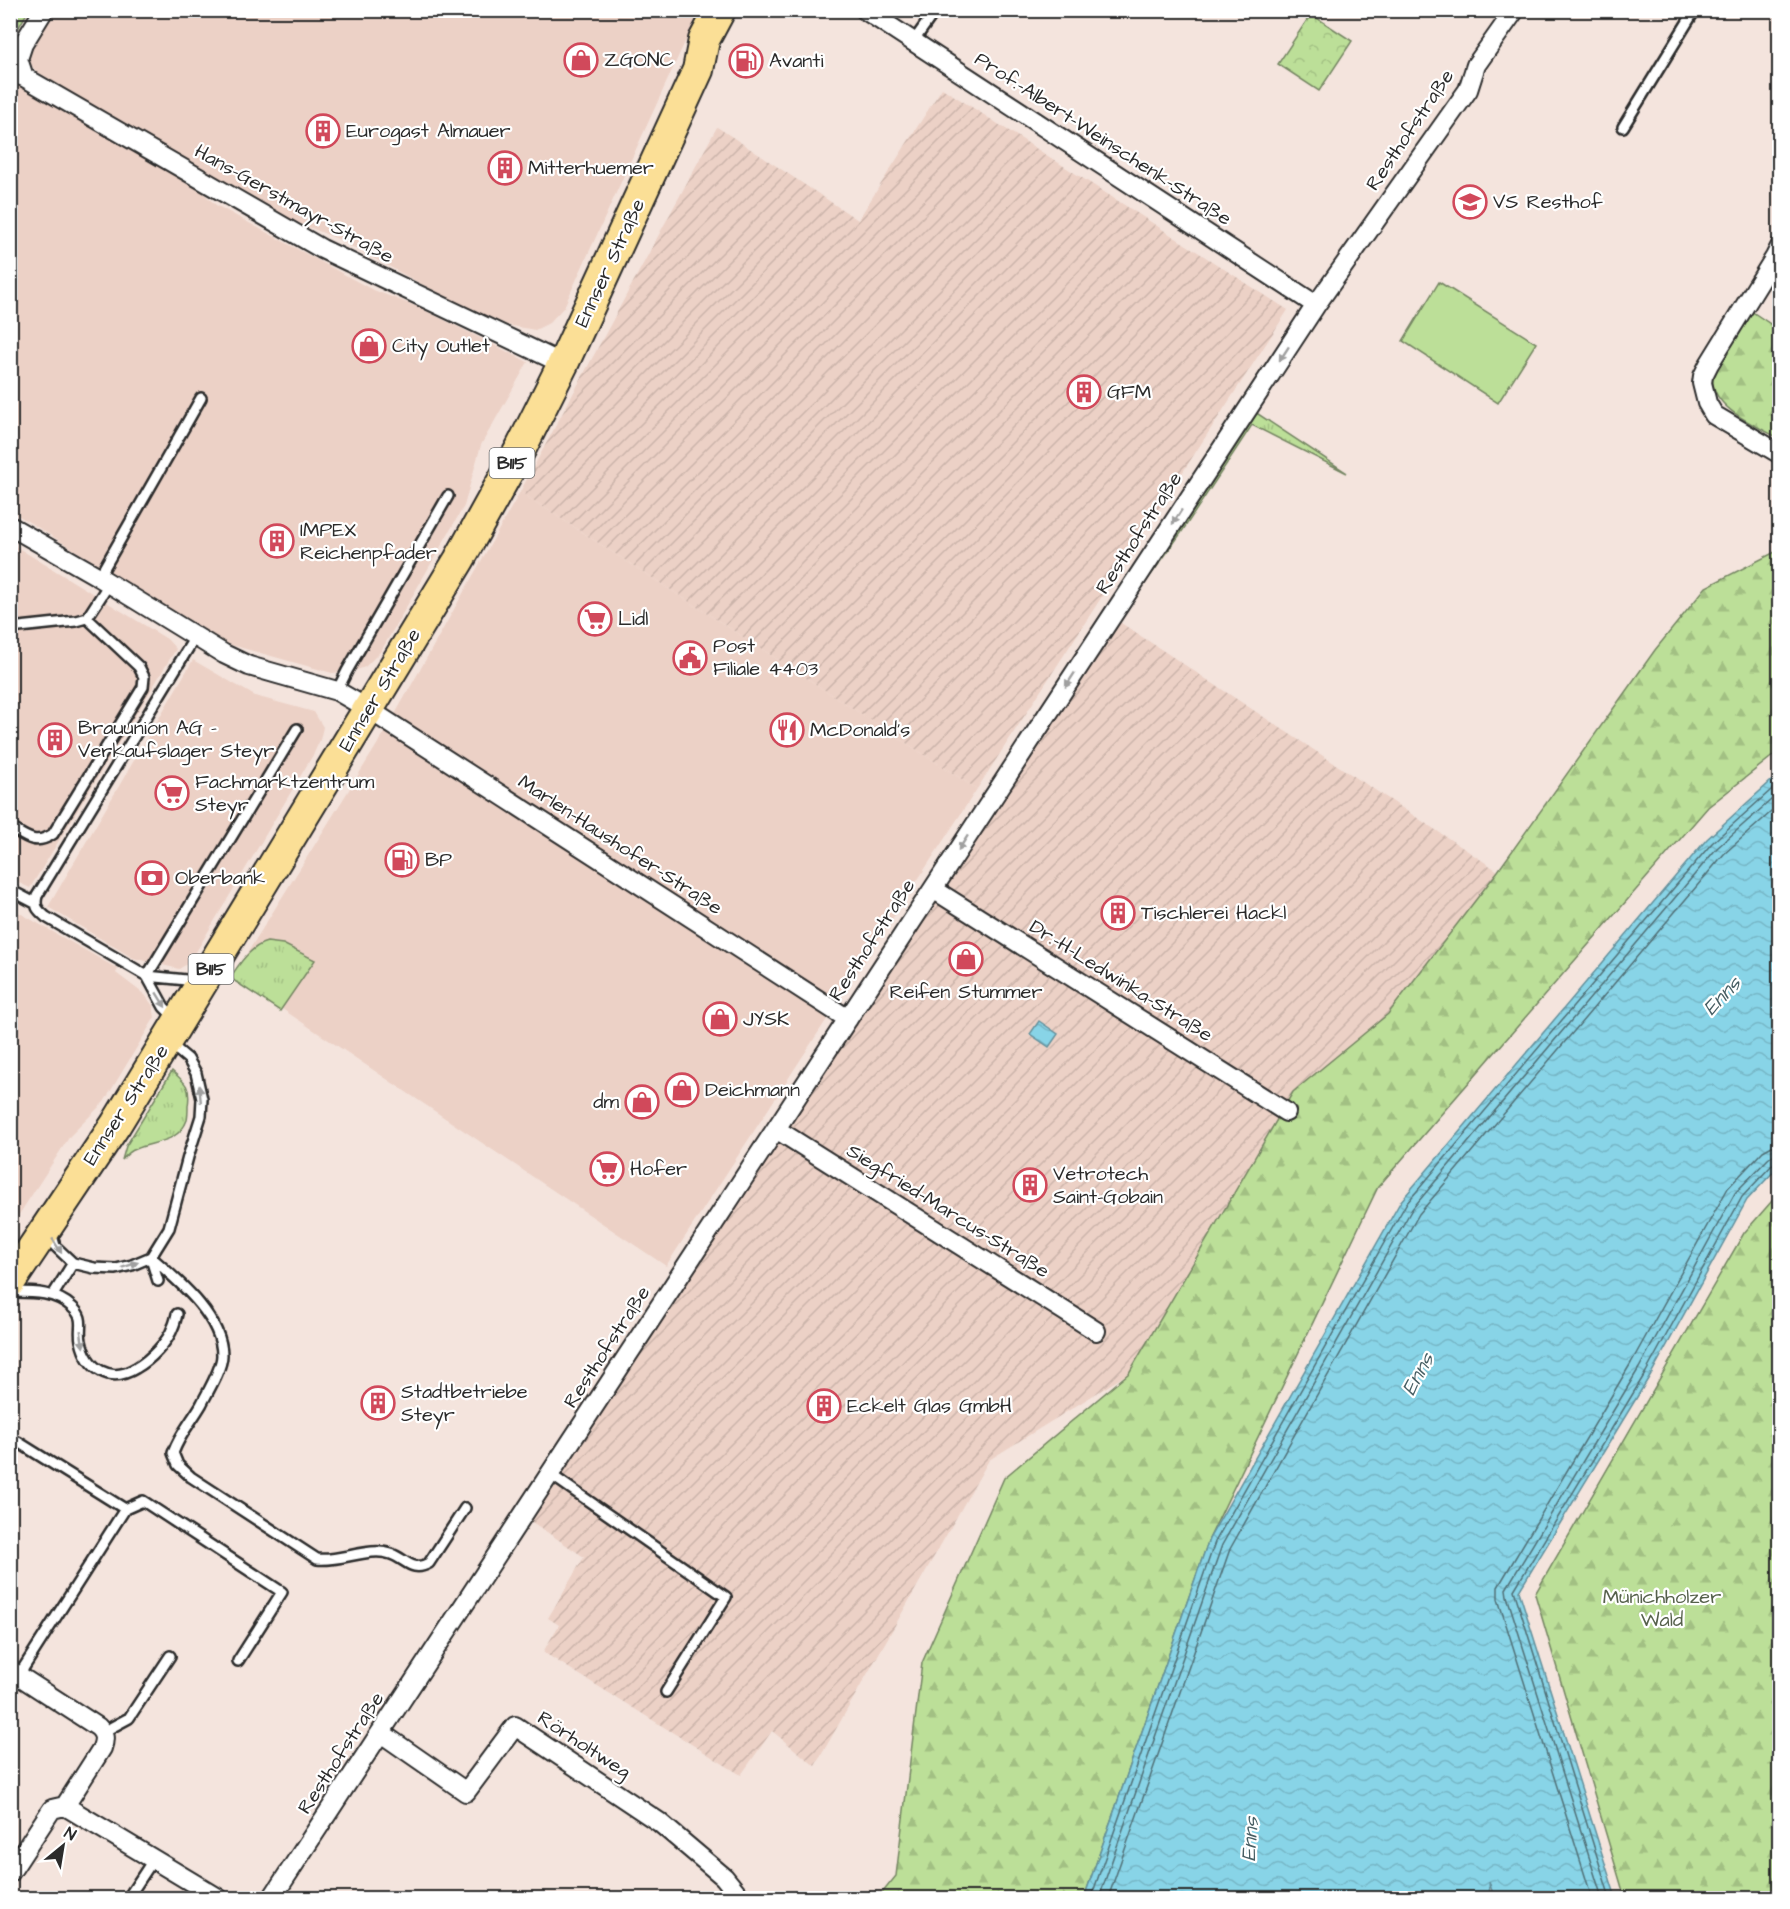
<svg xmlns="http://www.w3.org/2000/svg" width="1790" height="1909" viewBox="0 0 1790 1909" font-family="'Architects Daughter',sans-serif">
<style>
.built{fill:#ecd1c6}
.industrial{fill:url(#industrial-furrows)}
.grass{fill:url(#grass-tufts);stroke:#748562;stroke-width:1.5}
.forest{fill:url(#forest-firs);stroke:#748562;stroke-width:1.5}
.park{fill:url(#park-crowns);stroke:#748562;stroke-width:1.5}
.pitch{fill:#bcdf98;stroke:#748562;stroke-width:1.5}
.water{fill:url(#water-waves);stroke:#63909c;stroke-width:1.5}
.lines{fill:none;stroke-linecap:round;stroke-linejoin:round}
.shore{stroke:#506f76;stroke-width:1.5}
.service-casing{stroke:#2b2b2b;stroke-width:14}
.minor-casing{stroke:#2b2b2b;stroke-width:22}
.primary-casing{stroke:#2b2b2b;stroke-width:34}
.service{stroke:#fff;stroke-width:9}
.minor{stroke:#fff;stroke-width:18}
.primary{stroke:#fbdf96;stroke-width:30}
.oneway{fill:#a0a0a0}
.labels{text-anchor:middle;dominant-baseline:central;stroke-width:4.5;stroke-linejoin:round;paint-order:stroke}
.shield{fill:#fff;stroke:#6b6b6b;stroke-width:1.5}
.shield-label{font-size:18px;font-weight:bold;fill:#2b2b2b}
.poi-label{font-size:20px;fill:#2b2b2b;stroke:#fff;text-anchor:start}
.street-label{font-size:20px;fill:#2b2b2b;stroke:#fff}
.park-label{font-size:20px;fill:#56614c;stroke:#fff}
.water-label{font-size:21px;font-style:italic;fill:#475e63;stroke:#fff}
</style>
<defs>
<pattern id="industrial-furrows" width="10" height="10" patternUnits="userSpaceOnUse" patternTransform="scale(1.5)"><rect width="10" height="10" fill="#ecd1c6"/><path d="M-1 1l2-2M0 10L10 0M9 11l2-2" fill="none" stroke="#cbb4aa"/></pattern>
<pattern id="grass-tufts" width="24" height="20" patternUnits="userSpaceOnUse" patternTransform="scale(1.5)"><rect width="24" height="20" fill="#bcdf98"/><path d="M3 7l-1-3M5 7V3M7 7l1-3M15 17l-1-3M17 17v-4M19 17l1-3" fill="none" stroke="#a2c083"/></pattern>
<pattern id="forest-firs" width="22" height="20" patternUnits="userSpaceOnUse" patternTransform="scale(1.5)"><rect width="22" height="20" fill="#bcdf98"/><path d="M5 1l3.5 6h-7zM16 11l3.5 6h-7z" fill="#a2c083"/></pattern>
<pattern id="park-crowns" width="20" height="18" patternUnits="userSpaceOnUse" patternTransform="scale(1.5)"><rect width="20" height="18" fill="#bcdf98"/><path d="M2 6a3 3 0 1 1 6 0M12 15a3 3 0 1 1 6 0" fill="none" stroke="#a2c083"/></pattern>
<pattern id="water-waves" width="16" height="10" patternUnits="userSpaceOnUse" patternTransform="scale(1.5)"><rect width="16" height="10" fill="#88d4e7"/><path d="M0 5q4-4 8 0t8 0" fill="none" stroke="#76b6c6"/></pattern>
</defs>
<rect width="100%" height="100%" fill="#f4e4dd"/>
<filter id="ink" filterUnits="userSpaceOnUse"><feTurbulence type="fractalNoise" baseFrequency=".0167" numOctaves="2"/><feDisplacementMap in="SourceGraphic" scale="12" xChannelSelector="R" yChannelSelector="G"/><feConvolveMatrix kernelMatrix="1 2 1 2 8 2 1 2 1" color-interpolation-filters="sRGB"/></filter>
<g filter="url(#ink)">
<path class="built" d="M55,11H703L684,44L564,307L549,323L535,330L507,325L455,302L338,239L294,221L104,115L36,71L31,65L29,58L33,47Z
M10,80L192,183L216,205L371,289L420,308L528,362L481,445L464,506L381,651L365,667L354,671L332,673L228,644L11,511Z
M520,492L977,789L666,1266L233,976L385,732Z
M10,543L167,639L176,649L30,888L11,879Z
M193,660L255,696L314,712L323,727L320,740L313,755L190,962L179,969L133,958L48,907Z
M11,908L118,969L116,973L145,995L153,1006L155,1017L104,1102L70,1136L11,1227Z"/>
<path class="industrial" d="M942,88L1288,310L977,789L520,492L717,127L858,220Z
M1118,621L1498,871L1388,1014L1293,1092L1129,1373L989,1460L815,1766L772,1731L741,1775L543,1652L559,1625L548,1618L584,1557L529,1520Z"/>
<path class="grass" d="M11,10L28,11L11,41L10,11Z
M1255,412L1347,473L1252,425L1181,533L1118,621Z
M267,942L283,944L315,960L280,1011L230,978C239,964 251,946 267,942Z
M172,1071C186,1083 191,1087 188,1106C188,1110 188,1116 187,1120C179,1143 153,1141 136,1149C130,1151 126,1155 122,1160L126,1146Z"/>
<path class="forest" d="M1751,311L1779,330V438C1756,426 1708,407 1713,375C1714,366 1744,322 1751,311Z
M1779,550V751L1708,807L1378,1187L1209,1539L1084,1898H878L896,1876L922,1663L1004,1478L1129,1373L1293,1092L1388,1014L1498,871L1655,650L1706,587Z
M1779,1193V1898H1625L1535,1594L1744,1233Z"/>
<path class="park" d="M1311,14L1352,41L1319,91L1278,64Z"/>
<path class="pitch" d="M1439,282L1536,343L1498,403L1403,341Z"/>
<path class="water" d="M1779,774V1166L1747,1200L1651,1374L1519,1591L1616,1898H1494L1489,1881L1490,1898H1084L1209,1539L1401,1201L1707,839Z
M1039,1021L1058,1034L1049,1047L1030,1034Z"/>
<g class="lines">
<path class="shore" d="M1091,1898L1215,1542L1406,1204L1712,843L1780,782
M1099,1898L1222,1545L1412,1209L1717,848L1780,792
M1108,1898L1230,1549L1419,1214L1724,854L1780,804
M1592,1898L1498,1599V1587L1631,1363L1728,1188L1763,1151L1772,1146H1780
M1602,1898L1507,1596L1506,1589L1639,1368L1735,1193L1768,1159L1773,1155H1780
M1610,1898L1514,1590L1646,1372L1742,1197L1773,1164L1780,1162"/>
<defs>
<path id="service" d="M913,42L935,11
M1623,127L1695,10
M99,577L201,398
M10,628L76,621L87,618L109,584
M195,637L37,896C34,907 38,910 46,917L147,976L196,981
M337,691L347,671L448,496
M10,827C26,837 35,846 53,834L143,687L144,677L139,667L87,618
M10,890L35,903
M147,976L297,729
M147,976L164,1007L175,1018
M51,1232L55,1246L73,1263L94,1268L116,1269L132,1265L151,1257L169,1228L188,1157L201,1116L202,1099L196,1073L188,1059L169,1043
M151,1257C177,1280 222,1316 222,1355C222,1369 207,1393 201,1405C191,1422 180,1434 173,1453L178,1465L191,1477L317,1559C340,1562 370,1546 391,1554C406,1559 412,1573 429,1563L465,1508
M151,1259L158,1281
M10,1292C32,1292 55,1291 72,1307C86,1319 78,1326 81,1341C87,1369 110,1384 136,1368C150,1360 168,1342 173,1327C175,1323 176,1318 177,1314
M53,1295L73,1263
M10,1443L18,1442L125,1509
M550,1474L726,1597L666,1692
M125,1509L143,1501L282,1592L238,1661
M19,1675L125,1509
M103,1732L129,1718L170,1656
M128,1898L153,1860"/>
<path id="minor" d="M865,10L1316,305
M10,72L24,77L322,249L563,364
M24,77L18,59L23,44L44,10
M1780,247L1775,257L1709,364L1703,376L1702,383L1707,403L1714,415L1780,454
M10,526L99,577L224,654L249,666L337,691L368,709L848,1019
M933,889L1286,1112
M776,1129L1096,1331
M10,1670L98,1727C105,1734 105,1739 102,1748L65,1806
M381,1733L466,1792L515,1726L659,1822L724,1877L741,1898
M65,1806L218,1898
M10,1873L52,1809L65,1806
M272,1898L933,889L1316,305L1468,90L1476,65L1515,10"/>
<path id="primary" d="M10,1282L116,1124L459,560L521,448L563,364L698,70L704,40L720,10"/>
</defs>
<use href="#service" class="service-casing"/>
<use href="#minor" class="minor-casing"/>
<use href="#primary" class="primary-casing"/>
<use href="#service" class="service"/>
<use href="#minor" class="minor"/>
<use href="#primary" class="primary"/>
</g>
<defs><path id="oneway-solid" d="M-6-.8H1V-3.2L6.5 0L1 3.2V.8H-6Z" transform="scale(1.5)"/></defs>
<g class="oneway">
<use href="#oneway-solid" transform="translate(1284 354) rotate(123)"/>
<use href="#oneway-solid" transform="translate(1177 517) rotate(123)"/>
<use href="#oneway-solid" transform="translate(1070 680) rotate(123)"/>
<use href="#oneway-solid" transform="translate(963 843) rotate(123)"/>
<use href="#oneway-solid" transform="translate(161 1000) rotate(58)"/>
<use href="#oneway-solid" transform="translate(200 1094) rotate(-96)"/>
<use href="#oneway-solid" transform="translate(57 1246) rotate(58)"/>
<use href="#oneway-solid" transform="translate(130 1265) rotate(-18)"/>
<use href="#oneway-solid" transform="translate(82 1339) rotate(81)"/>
</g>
</g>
<defs>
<symbol id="shop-ring" viewBox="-11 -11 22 22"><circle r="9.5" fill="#fff" stroke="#d1495b" stroke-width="1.5"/><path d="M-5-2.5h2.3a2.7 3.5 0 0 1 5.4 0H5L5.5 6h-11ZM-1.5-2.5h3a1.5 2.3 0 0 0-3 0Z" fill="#d1495b"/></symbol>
<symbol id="fuel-ring" viewBox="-11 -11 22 22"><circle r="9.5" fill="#fff" stroke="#d1495b" stroke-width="1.5"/><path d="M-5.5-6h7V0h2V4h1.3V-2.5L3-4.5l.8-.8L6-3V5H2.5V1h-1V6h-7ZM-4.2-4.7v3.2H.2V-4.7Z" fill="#d1495b"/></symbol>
<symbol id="building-ring" viewBox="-11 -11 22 22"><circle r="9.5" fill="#fff" stroke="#d1495b" stroke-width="1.5"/><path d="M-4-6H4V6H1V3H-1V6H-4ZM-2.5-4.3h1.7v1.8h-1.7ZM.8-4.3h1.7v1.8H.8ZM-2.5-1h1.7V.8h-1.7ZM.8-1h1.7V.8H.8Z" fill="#d1495b"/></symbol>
<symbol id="school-ring" viewBox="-11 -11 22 22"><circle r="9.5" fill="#fff" stroke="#d1495b" stroke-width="1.5"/><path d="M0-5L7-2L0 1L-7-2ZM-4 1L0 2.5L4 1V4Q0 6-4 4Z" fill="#d1495b"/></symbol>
<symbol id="supermarket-ring" viewBox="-11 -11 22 22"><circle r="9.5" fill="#fff" stroke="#d1495b" stroke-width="1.5"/><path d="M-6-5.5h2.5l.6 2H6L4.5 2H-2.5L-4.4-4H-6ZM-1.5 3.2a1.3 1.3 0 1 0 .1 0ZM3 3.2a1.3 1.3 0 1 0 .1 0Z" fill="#d1495b"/></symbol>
<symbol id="civic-ring" viewBox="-11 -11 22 22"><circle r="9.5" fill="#fff" stroke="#d1495b" stroke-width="1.5"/><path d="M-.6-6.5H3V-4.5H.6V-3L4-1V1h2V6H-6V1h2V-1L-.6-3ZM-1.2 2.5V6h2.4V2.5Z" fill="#d1495b"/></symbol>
<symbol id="restaurant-ring" viewBox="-11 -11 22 22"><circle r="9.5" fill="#fff" stroke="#d1495b" stroke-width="1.5"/><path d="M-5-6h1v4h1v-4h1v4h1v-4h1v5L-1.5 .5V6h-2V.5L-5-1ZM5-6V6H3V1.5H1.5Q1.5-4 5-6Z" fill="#d1495b"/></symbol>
<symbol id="bank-ring" viewBox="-11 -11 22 22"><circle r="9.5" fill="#fff" stroke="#d1495b" stroke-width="1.5"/><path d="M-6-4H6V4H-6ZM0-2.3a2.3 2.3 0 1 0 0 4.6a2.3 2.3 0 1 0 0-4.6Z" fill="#d1495b"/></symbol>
</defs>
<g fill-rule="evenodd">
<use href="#shop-ring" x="562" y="41" width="38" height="38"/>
<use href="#fuel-ring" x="727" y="42" width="38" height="38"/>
<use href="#building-ring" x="304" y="112" width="38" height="38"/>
<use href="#building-ring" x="486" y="149" width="38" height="38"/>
<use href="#school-ring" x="1451" y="183" width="38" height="38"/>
<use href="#shop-ring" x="350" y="327" width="38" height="38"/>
<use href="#building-ring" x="1065" y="373" width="38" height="38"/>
<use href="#building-ring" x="258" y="522" width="38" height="38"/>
<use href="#supermarket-ring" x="576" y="600" width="38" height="38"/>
<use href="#civic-ring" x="671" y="639" width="38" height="38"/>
<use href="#restaurant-ring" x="768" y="711" width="38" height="38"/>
<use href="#building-ring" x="36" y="721" width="38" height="38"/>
<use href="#supermarket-ring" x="153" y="774" width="38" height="38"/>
<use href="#fuel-ring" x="383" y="841" width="38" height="38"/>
<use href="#bank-ring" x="133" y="859" width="38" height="38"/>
<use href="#building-ring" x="1099" y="894" width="38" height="38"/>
<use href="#shop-ring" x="947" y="940" width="38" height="38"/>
<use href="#shop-ring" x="701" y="1000" width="38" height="38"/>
<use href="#shop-ring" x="663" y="1071" width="38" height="38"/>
<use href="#shop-ring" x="623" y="1083" width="38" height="38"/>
<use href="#supermarket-ring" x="588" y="1150" width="38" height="38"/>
<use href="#building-ring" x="1011" y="1166" width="38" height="38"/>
<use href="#building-ring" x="359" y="1384" width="38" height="38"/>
<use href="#building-ring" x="805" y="1387" width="38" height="38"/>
</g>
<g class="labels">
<g class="shield">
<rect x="489.5" y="448" width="45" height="30" rx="4.5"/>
<rect x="188.5" y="954" width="45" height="30" rx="4.5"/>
</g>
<g class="shield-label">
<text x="512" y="463">B115</text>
<text x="211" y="969">B115</text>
</g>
<g class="poi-label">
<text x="604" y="60">ZGONC</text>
<text x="769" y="61">Avanti</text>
<text x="346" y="131">Eurogast Almauer</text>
<text x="528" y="168">Mitterhuemer</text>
<text x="1493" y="202">VS Resthof</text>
<text x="392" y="346">City Outlet</text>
<text x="1107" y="392">GFM</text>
<text x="300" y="530">IMPEX<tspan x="300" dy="23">Reichenpfader</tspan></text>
<text x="618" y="619">Lidl</text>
<text x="713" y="646">Post<tspan x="713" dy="23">Filiale 4403</tspan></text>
<text x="78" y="728">Brauunion AG -<tspan x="78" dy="23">Verkaufslager Steyr</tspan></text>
<text x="810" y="730">McDonald's</text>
<text x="195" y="782">Fachmarktzentrum<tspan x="195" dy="23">Steyr</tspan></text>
<text x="425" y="860">BP</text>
<text x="175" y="878">Oberbank</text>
<text x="1141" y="913">Tischlerei Hackl</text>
<text x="966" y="992" text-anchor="middle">Reifen Stummer</text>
<text x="743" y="1019">JYSK</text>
<text x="705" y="1090">Deichmann</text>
<text x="619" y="1102" text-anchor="end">dm</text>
<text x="630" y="1169">Hofer</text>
<text x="1053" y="1174">Vetrotech<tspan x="1053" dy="23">Saint-Gobain</tspan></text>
<text x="401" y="1392">Stadtbetriebe<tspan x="401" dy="23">Steyr</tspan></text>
<text x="847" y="1406">Eckelt Glas GmbH</text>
</g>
<g class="street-label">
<text transform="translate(1410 130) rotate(-56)">Resthofstraße</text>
<text transform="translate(1103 139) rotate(33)">Prof.-Albert-Weinschenk-Straße</text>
<text transform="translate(294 204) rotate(29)">Hans-Gerstmayr-Straße</text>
<text transform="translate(610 263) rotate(-65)">Ennser Straße</text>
<text transform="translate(1139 533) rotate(-57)">Resthofstraße</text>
<text transform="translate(380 690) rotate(-59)">Ennser Straße</text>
<text transform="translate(620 845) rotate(33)">Marlen-Haushofer-Straße</text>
<text transform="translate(872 940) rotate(-57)">Resthofstraße</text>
<text transform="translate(1121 981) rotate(32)">Dr.-H-Ledwinka-Straße</text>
<text transform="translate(126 1105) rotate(-57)">Ennser Straße</text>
<text transform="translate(948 1211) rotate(32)">Siegfried-Marcus-Straße</text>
<text transform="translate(607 1347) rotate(-57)">Resthofstraße</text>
<text transform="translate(584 1745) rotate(33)">Rörholtweg</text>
<text transform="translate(341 1753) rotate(-57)">Resthofstraße</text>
</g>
<g class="park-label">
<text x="1662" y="1597">Münichholzer<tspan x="1662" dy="23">Wald</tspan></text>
</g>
<g class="water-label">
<text transform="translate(1722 996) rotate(-46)">Enns</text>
<text transform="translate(1418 1374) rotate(-61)">Enns</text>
<text transform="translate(1250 1839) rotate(-86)">Enns</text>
</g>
</g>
<rect width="1790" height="1909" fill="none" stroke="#fff" stroke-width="36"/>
<rect x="18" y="18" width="1754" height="1873" fill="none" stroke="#2b2b2b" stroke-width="2" filter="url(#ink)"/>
<g transform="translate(63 1846) rotate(30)" stroke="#ffffff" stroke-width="4.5" paint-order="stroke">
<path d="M0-4.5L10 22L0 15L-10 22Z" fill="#2b2b2b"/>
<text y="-9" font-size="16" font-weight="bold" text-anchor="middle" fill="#2b2b2b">N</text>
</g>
</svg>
